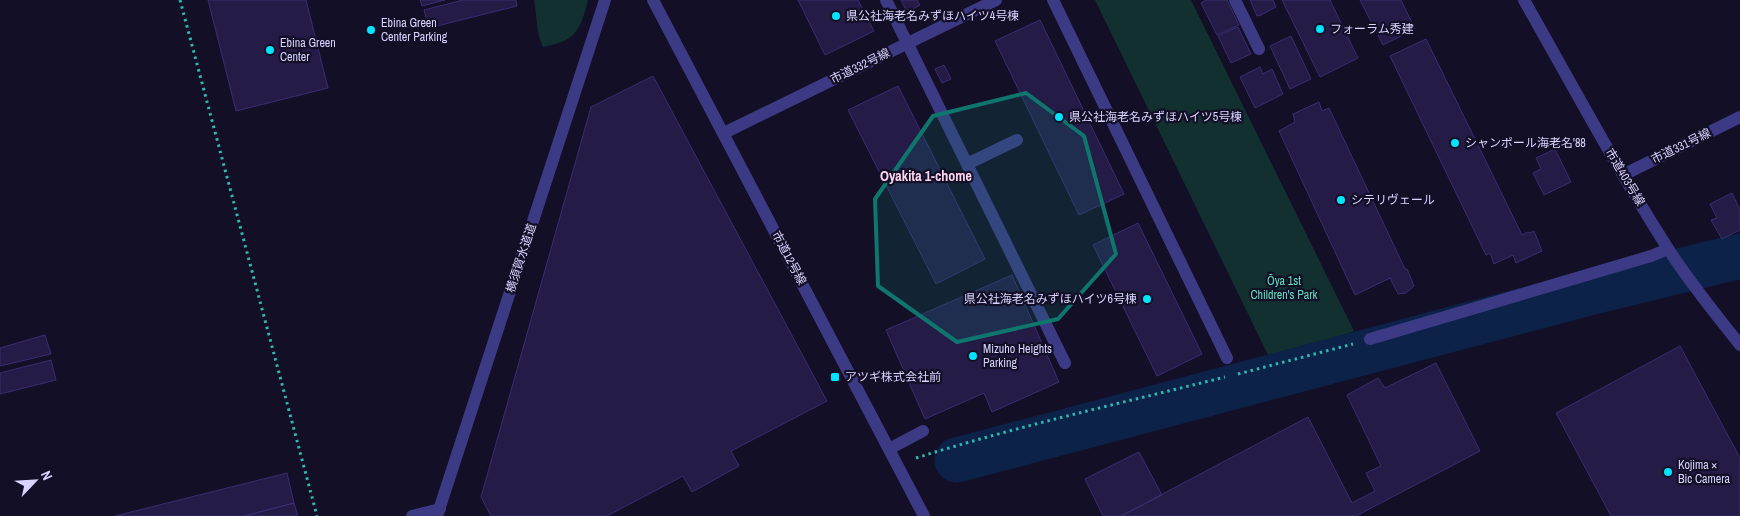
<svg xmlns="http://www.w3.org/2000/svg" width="1740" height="516" viewBox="0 0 1740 516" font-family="'Archivo Narrow','Noto Sans JP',sans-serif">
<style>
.green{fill:#12302f}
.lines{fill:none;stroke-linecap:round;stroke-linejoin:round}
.river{stroke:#0c2248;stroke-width:45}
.building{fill:#241b47;stroke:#3b2d73}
.path{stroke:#2fb8b0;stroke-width:3;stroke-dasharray:2.5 4;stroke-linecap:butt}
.service{stroke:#3d3a85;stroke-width:12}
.minor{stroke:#3d3a85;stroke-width:12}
.tertiary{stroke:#3d3a85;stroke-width:12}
.marked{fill:#0f766e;fill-opacity:0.2;stroke:#0f766e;stroke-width:4;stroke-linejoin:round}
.poi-dot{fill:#00e5ff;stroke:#130f26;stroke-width:2}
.labels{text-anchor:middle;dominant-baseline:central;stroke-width:4.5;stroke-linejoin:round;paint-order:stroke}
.poi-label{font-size:12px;fill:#d9d4ff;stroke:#130f26;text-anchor:start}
.street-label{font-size:12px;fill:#d9d4ff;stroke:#130f26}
.park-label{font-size:12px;fill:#5fe0c0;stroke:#130f26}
.neighbourhood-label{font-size:14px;font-weight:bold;fill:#ffd6f0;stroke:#130f26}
</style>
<rect width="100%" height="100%" fill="#130f26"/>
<path class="green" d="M534,0H588C580,31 576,41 543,47C536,33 537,16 534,0Z
M1095,0H1191L1354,331L1271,361Z"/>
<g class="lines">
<path class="river" d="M957,460L1589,293L1740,256"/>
</g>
<path class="building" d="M208,0H306L328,88L236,111Z
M420,0H445L422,6Z
M463,0H516L517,6L429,28L424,10Z
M798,0H858L874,31L825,55Z
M901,0H917L920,5L907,12Z
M1206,0H1227L1239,25L1217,35L1201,3Z
M1250,0H1273L1276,7L1261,15L1257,16Z
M1282,0H1330L1358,58L1320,77Z
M1360,0H1401L1415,29L1383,45Z
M1040,20L1124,194L1079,215L995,41Z
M1238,27L1251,54L1231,63L1218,36Z
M1291,36L1311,79L1290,89L1270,46Z
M1426,39L1522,235L1528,232L1530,233L1534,231L1542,251L1516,263L1513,255L1494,264L1490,253L1486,255L1390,56Z
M944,65L951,79L942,83L935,69Z
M1260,67L1263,74L1272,69L1283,94L1255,108L1240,77Z
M653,76L827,401L731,451L739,466L692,492L683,476L607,516H491L481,497L591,107Z
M898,86L985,259L936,284L848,110Z
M1319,102L1322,111L1329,108L1405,269H1407L1414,286L1406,293L1398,294L1390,278L1355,295L1279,131L1295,122L1293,114Z
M1555,149L1571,182L1544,195L1533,173L1541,169L1536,158Z
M1732,193L1740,210V230L1722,239L1711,220L1717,218L1710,204Z
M1138,223L1202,354L1157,376L1093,245Z
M1012,275L1059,382L992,412L984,393L925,419L886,330Z
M45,335L51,354L0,366V348Z
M1680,346L1740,458V516H1611L1556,413Z
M51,360L56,380L0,394V373Z
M1436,363L1480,451L1356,516H1121L1308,417L1352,503L1375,491L1366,473L1381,466L1347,395L1378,378L1385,388Z
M1139,452L1162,495L1121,516H1103L1085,479Z
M287,473L294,503L244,516H115Z
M294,503L298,516H244Z"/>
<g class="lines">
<path class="path" d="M180,0L317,516
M1238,374L1353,344
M916,458C1018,426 1122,403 1225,377"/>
<path class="service" d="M886,0L1065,363
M1053,0L1227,358
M1235,0L1259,49
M967,164L1017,140
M1370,339L1651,256L1668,249
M889,449L923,431"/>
<path class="minor" d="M412,516L440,509
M437,516L605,0"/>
<path class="tertiary" d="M653,0L924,516
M1524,0C1571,83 1616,167 1667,247C1689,282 1715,313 1740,345
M724,133L996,0
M1623,175L1740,117"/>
</g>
<path class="marked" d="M1026,93L1084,136L1116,254L1058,319L957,342L878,286L875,199L933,116Z"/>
<g class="poi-dot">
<circle cx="836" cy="16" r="5"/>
<circle cx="1320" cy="29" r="5"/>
<circle cx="371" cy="30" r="5"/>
<circle cx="270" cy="50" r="5"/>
<circle cx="1059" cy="117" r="5"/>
<circle cx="1455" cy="143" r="5"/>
<circle cx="1341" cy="200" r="5"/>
<circle cx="1147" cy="299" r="5"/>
<circle cx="973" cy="356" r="5"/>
<rect x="830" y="372" width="10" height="10" rx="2.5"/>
<circle cx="1668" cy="472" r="5"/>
</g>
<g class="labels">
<g class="poi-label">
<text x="846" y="16">県公社海老名みずほハイツ4号棟</text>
<text x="381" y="23">Ebina Green<tspan x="381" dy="14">Center Parking</tspan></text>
<text x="1330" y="29">フォーラム秀建</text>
<text x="280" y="43">Ebina Green<tspan x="280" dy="14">Center</tspan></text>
<text x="1069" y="117">県公社海老名みずほハイツ5号棟</text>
<text x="1465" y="143">シャンポール海老名'88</text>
<text x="1351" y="200">シテリヴェール</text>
<text x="1137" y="299" text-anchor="end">県公社海老名みずほハイツ6号棟</text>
<text x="983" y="349">Mizuho Heights<tspan x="983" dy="14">Parking</tspan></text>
<text x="845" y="377">アツギ株式会社前</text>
<text x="1678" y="465">Kojima ×<tspan x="1678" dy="14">Bic Camera</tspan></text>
</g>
<g class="street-label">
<text transform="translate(860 66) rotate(-26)">市道332号線</text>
<text transform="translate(1681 146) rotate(-26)">市道331号線</text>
<text transform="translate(1625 177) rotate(59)">市道403号線</text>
<text transform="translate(521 258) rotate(-72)">横須賀水道道</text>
<text transform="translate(789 258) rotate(62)">市道12号線</text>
</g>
<g class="park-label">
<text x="1284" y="281">Ōya 1st<tspan x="1284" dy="14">Children's Park</tspan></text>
</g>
<g class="neighbourhood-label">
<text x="926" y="176">Oyakita 1-chome</text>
</g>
</g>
<g transform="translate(35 481) rotate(65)" stroke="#130f26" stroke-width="4" paint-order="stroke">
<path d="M0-4L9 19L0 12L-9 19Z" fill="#d9d4ff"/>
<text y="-8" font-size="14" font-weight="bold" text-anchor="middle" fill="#d9d4ff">N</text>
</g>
</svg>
